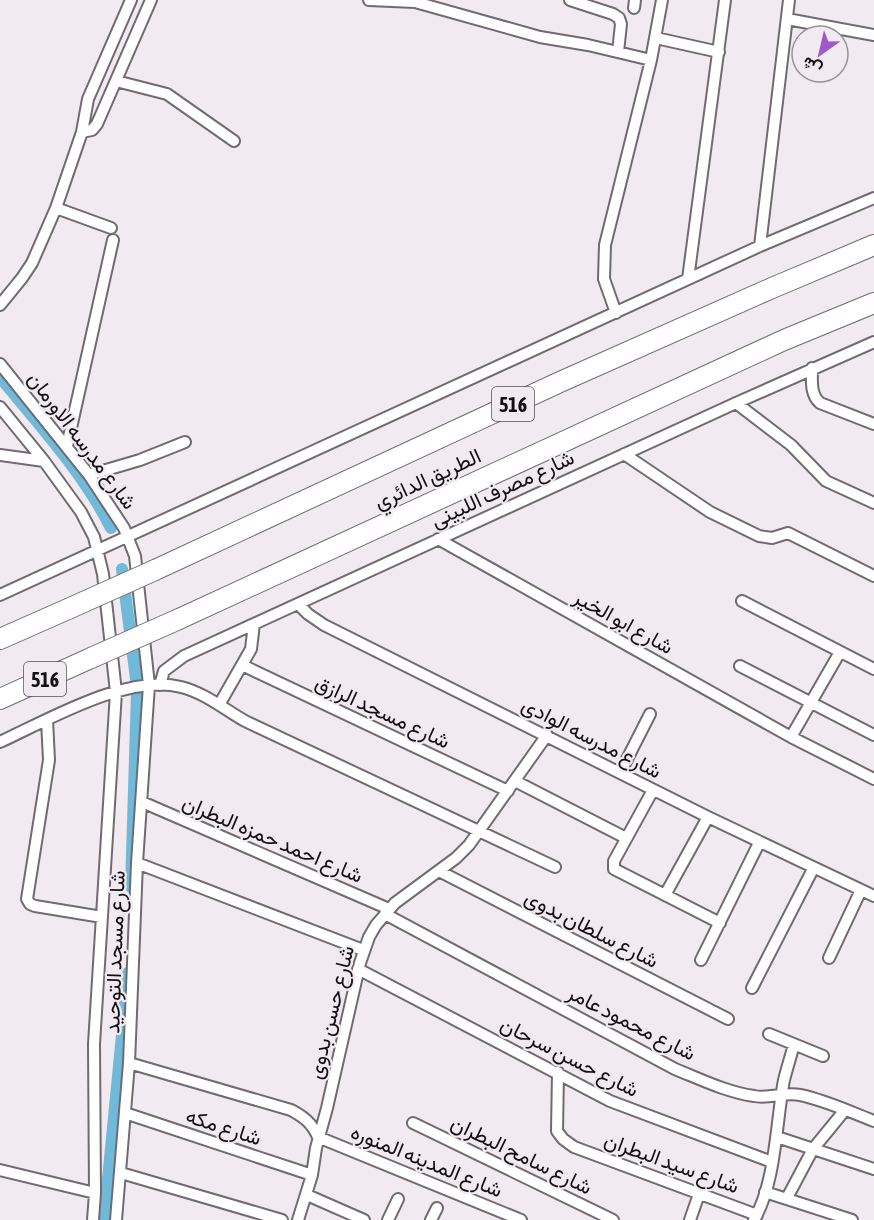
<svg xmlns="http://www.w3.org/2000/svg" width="874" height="1220" viewBox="0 0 874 1220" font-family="'Asap Condensed',Vazirmatn,sans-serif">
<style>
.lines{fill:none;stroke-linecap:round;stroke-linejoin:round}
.canal{stroke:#71b9d9;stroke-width:12}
.street-casing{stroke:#706b70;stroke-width:14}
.highway-casing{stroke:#706b70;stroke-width:22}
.street{stroke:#fff;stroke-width:10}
.highway{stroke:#fff;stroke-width:20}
.highway-bridge-casing{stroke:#706b70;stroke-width:22;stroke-linecap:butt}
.highway-bridge{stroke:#fff;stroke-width:20}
.labels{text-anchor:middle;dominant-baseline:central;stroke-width:4.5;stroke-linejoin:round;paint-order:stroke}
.shield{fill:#f1ebf1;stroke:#555255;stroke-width:1.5}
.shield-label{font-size:20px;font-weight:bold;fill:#121012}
.street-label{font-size:21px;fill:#121012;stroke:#f1ebf1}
</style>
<rect width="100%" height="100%" fill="#f1ebf1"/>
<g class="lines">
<path class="canal" d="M0,377C39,425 83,472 111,528
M122,569L136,679
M131,887L137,693
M104,1220L128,973"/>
<defs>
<path id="street" d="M369,0L415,2L540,37L588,45L651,60
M570,0L613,14L619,18L621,24L618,52
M634,8L635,0
M787,19L874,35
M656,38L719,52
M116,81L167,94L234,141
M82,132L92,130L97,124L151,0
M56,208L111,228
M760,246L789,0
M688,279L725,0
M0,305L22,278L32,263L56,208L82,132L88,99L131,0
M616,313L604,279L605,245L651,60L662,0
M0,364L89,475L124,528L135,556L149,685L137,863L129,1063L116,1220
M812,368C812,381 810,394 820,403L874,424
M736,403L791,445L826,481L874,503
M0,407L44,461L81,512L94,537L103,574L116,692L94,1044L95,1193L93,1220
M67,446L113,240
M624,454L710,512L759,536L772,538L788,533L874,576
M0,455L44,461
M89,475L140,460L185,442
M438,539L791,737L874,779
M0,595L760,246L874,198
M742,601L874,669
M298,604L308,614L324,625L708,817L874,896
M242,665L508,791
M740,666L874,735
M160,685L164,671L184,656L736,403L874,342
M219,705L251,649L254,624
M47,720L49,760L27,899L30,904L35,906L102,917
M791,737L840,652
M0,742C48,720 128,673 181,687C205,693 224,709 245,721L555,867
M620,773L650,714
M515,781L626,838
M653,790L614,861V869L720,923
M142,802L389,909
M137,863L363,950
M439,871L728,1019
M665,895L708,817
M385,914L675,1069C700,1079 726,1092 754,1096C769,1099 784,1092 800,1095C825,1100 850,1112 874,1121
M829,958L861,890
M701,960L759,843
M358,969L610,1101L772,1162
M752,988L813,869
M769,1034L823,1056
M129,1063L291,1110C304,1117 312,1123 318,1137L521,1220
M558,1072L557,1131L563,1139L574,1147L757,1215
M125,1113L312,1175
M413,1123L613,1220
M777,1137L874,1169
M0,1170L95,1193
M121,1173L282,1220
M765,1192L852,1220
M307,1195L364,1220
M787,1198L813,1149L845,1110
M298,1220L312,1175L316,1148L327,1108L360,963L369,937L376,925L395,903L456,858L469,845L547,735
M388,1220L398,1199
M431,1220L437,1208
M690,1220L699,1194
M754,1220C776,1182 776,1122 784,1080C787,1068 791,1056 794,1044"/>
<path id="highway" d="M155,570L560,382L772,288L874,245
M179,619L784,340L874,303
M0,639L68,609
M0,699L91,658"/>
</defs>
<use href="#street" class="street-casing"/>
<use href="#highway" class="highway-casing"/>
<use href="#street" class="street"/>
<use href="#highway" class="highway"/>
<defs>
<path id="highway-bridge" d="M68,609L155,570
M91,658L179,619"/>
</defs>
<use href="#highway-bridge" class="highway-bridge-casing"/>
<use href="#highway-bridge" class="highway-bridge"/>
</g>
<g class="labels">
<g class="shield">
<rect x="492" y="387" width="42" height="34" rx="4.5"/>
<rect x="24" y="662" width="42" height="34" rx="4.5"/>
</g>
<g class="shield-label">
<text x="513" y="404">516</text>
<text x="45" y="679">516</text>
</g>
<g class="street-label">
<text transform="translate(83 440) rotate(53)">شارع مدرسه الاورمان</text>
<text transform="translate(427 478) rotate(-25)">الطريق الدائري</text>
<text transform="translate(502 488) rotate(-25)">شارع مصرف اللبينى</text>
<text transform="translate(624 621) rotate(29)">شارع ابو الخير</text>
<text transform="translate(383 711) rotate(25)">شارع مسجد الرازق</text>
<text transform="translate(592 737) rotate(27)">شارع مدرسه الوادى</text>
<text transform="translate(273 838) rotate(23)">شارع احمد حمزه البطران</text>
<text transform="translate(592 928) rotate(27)">شارع سلطان بدوى</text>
<text transform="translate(114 952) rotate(-88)">شارع مسجد التوحيد</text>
<text transform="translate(330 1012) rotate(-76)">شارع حسن بدوى</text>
<text transform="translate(632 1022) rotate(27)">شارع محمود عامر</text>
<text transform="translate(570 1056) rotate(27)">شارع حسن سرحان</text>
<text transform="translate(224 1126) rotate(18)">شارع مكه</text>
<text transform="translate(522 1154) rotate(26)">شارع سامح البطران</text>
<text transform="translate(427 1160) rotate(22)">شارع المدينه المنوره</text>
<text transform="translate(672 1162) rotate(20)">شارع سيد البطران</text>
</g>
</g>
<g transform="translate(820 54) rotate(214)"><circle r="28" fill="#f1ebf1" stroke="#989398" stroke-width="1.5"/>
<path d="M0-4.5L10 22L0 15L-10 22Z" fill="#a058cb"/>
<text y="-9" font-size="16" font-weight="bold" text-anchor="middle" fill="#121012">ش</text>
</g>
</svg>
